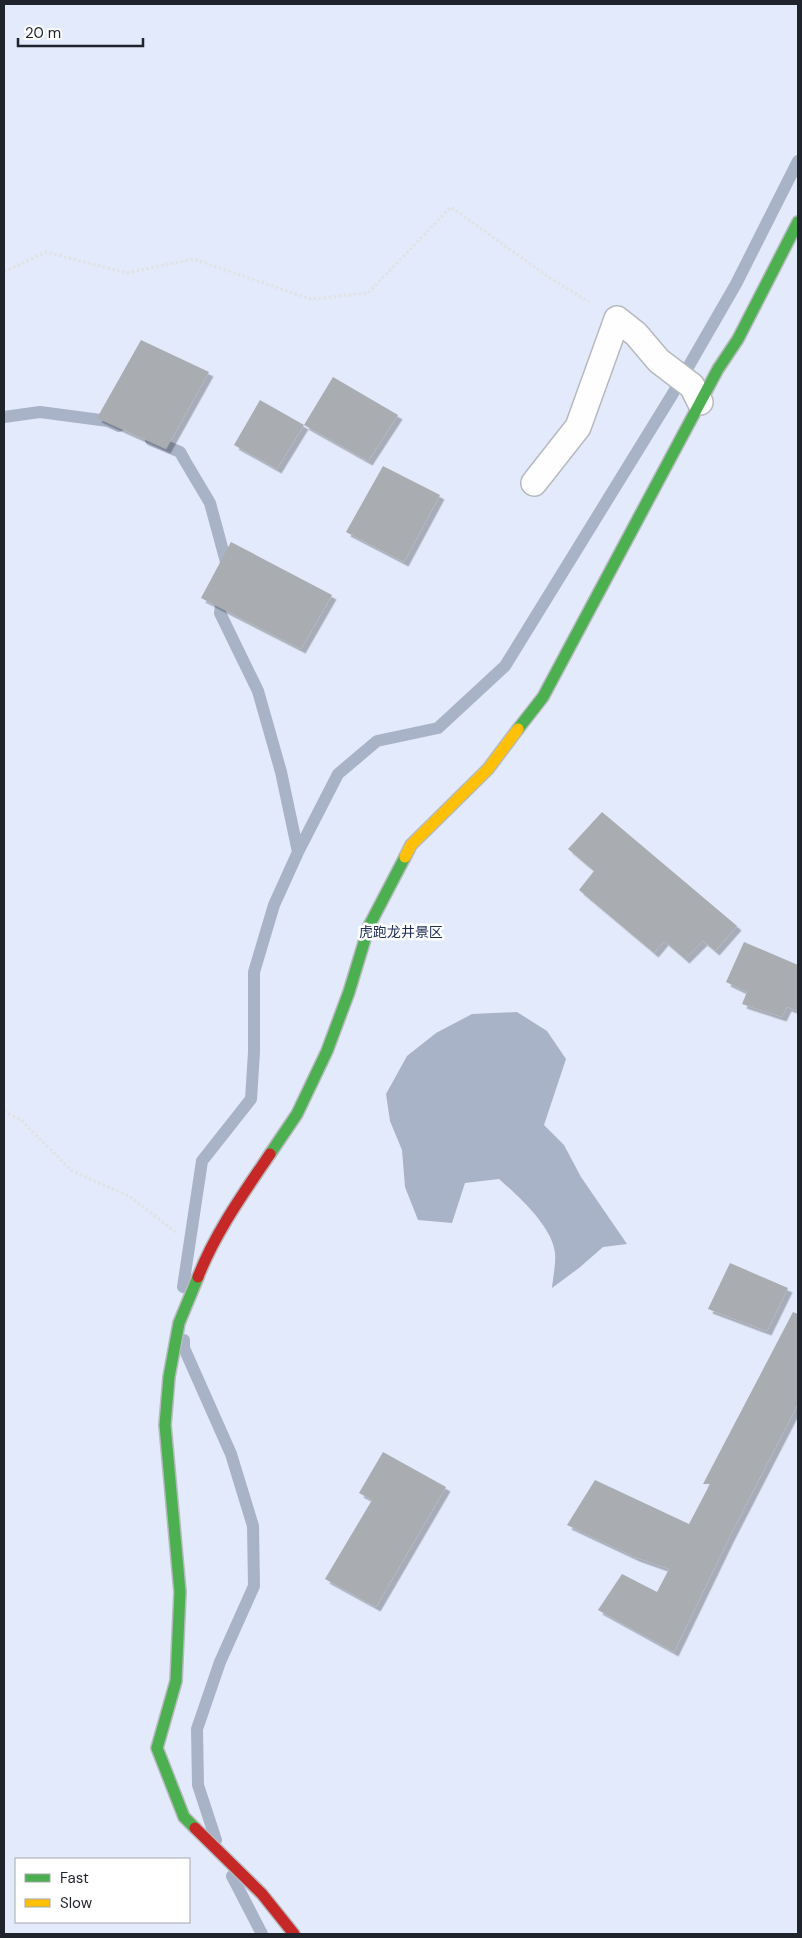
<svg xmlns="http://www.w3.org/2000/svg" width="802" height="1938" viewBox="0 0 802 1938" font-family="'DM Sans','Noto Sans SC',sans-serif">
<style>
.green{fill:#e3eafb;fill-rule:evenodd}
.water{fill:#a9b3c8}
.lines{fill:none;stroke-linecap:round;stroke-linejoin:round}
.stream{stroke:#a9b3c8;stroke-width:12}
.building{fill:#a9acb1;filter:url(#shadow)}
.lane-casing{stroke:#b6b9be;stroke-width:28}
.fast-casing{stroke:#b6b9be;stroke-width:14}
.slow-casing{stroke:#b6b9be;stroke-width:14}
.jam-casing{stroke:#b6b9be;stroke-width:14}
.path{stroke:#e1e2e3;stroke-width:3;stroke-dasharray:2.5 2.5;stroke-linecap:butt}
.lane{stroke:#fefefe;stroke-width:25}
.fast{stroke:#4caf50;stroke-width:11}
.slow{stroke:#ffc107;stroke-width:11}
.jam{stroke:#c62828;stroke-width:11}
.labels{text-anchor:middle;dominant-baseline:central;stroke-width:5;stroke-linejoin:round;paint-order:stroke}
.park-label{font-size:14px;fill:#1d2c54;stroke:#fff}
</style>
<defs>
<filter id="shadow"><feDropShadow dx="4.5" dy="4.5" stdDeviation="0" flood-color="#0004"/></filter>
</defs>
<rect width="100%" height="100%" fill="#f5f7f9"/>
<path class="green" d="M4,4H798V1934H4ZM16,1859H189V1922H16Z"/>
<path class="water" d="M517,1012L547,1031L566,1059L544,1125L564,1145L581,1177L627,1244L603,1247L579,1268L552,1288C553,1277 556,1264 555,1253C552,1226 518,1196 499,1179L465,1183L452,1223L418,1220L405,1187L402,1150L390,1121L386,1094L407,1056L436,1033L472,1014Z"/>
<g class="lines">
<path class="stream" d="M4,417L40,412L108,421L119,426
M151,440L180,452L185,461L210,503L226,562L225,571
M223,591L220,613L258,691L281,772L298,852
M183,1287L202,1161L251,1099L254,1052V972L274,905L298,852L338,774L377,741L438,728L505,666L672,395L736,284L798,161
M184,1340V1348L231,1454L253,1526L254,1586L220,1662L197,1729L198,1785L216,1840
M232,1876L262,1934"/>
</g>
<path class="building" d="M141,340L209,372L166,449L97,418Z
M333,377L398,415L368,461L304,425Z
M260,400L304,425L277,469L234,445Z
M383,466L440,495L404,562L346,532Z
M231,542L332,595L301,649L201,598Z
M602,812L737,926L715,951L703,941L685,959L664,941L654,953L579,890L594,871L568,849Z
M744,942L798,965V1011L787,1007L782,1017L742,1004L747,992L726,982Z
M730,1263L788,1288L767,1331L708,1309Z
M793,1312L798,1314V1404L730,1536L674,1652L598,1610L622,1574L657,1592L669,1569L635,1557L567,1525L595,1480L689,1524L710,1484H703Z
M383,1452L446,1487L376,1607L325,1579L372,1500L359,1493Z"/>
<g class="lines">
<defs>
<path id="lane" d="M534,483L578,427L617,319L636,334L659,361L692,386L700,402"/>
<path id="fast" d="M518,729L543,697L718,369L738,339L798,222
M270,1154L297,1114L327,1051L349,992L369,926L405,857
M195,1828L184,1817L157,1748L176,1681L180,1592L165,1425L169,1377L179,1323L198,1277"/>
<path id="slow" d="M405,857L411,845L488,769L518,729"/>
<path id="jam" d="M198,1277C215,1233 243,1194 270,1154
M195,1828L262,1894L294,1934"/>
</defs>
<use href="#lane" class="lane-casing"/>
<use href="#fast" class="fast-casing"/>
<use href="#slow" class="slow-casing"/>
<use href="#jam" class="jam-casing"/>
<path class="path" d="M4,272L46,252L127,273L193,259L311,299L368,293L451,207L547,276L589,302
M4,1111L21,1120L72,1171L129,1196L178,1234"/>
<use href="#lane" class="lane"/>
<use href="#fast" class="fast"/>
<use href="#slow" class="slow"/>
<use href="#jam" class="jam"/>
</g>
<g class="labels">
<g class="park-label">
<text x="401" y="932">虎跑龙井景区</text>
</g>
</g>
<rect width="802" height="1938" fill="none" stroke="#1f232c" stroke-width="10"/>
<rect x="15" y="1858" width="175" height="65" fill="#ffffff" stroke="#a5a7ab"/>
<rect x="25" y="1874" width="25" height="8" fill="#4caf50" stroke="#a5a7ab"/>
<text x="60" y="1883" font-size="15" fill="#1f232c">Fast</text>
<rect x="25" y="1899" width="25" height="8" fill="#ffc107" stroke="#a5a7ab"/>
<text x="60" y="1908" font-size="15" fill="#1f232c">Slow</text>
<path d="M18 38v8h125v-8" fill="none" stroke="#1f232c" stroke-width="2.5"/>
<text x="25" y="38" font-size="15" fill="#1f232c" stroke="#ffffff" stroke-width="4" paint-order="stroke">20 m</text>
</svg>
